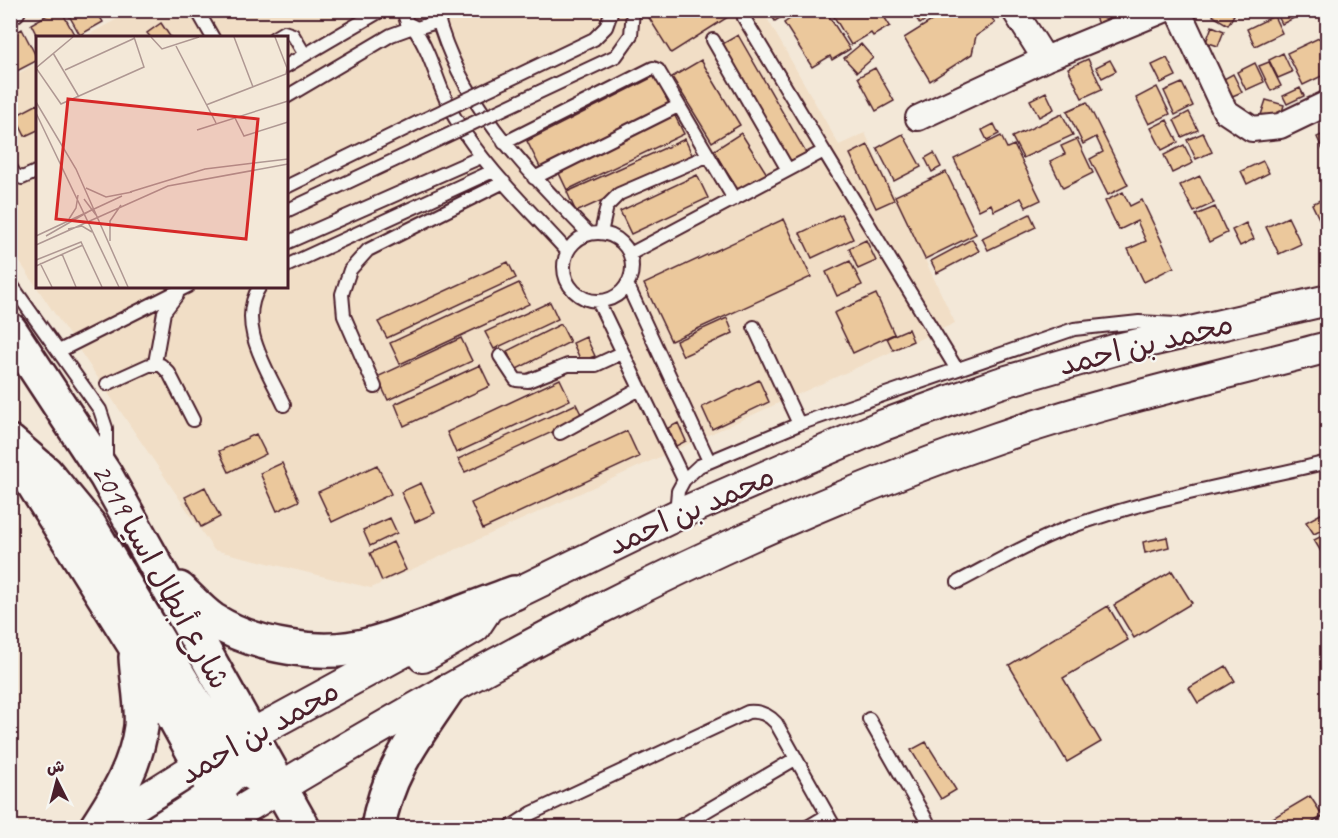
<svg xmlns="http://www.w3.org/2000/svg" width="1338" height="838" viewBox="0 0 1338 838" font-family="Caveat,'Playpen Sans Arabic',sans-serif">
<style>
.built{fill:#f1dec6}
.building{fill:#ebc89c;stroke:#4a1f2b;stroke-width:1.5}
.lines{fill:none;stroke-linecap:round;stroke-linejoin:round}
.service-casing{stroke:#4a1f2b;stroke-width:16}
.minor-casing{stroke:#4a1f2b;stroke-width:28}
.tertiary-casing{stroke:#4a1f2b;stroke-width:34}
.secondary-casing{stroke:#4a1f2b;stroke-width:38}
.service{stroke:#f6f6f2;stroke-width:12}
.minor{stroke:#f6f6f2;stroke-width:24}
.tertiary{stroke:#f6f6f2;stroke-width:30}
.secondary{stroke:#f6f6f2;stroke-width:33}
.service-bridge-casing{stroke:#4a1f2b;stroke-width:16;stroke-linecap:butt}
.service-bridge{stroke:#f6f6f2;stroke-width:12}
.labels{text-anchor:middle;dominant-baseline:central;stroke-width:4.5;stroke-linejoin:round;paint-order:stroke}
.street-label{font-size:30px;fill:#4a1f2b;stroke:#f6f6f2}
.inset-road{fill:none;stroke:#af9893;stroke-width:1.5}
.view{fill:#d62828;fill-opacity:0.15;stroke:#d62828;stroke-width:3}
.inset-edge{fill:none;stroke:#4a1f2b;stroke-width:3}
</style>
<rect width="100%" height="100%" fill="#f3e8d8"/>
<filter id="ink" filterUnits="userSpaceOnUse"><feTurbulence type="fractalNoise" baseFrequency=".0167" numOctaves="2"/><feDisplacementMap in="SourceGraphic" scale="12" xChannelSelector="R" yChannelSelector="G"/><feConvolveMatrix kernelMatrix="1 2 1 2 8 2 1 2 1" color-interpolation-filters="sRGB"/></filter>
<g filter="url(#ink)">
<path class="built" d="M134,10L763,11L839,145L865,133L955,323L371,588L214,550L11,249L10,78L37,63L38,286H286V38L84,37Z"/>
<path class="building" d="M56,10H61L76,38H38L31,24Z
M66,10H96L103,22L80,35Z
M650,10H739L671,53L646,13Z
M768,10H784L786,14L775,21Z
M803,10H825L850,49L832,60L830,56L812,67L784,23Z
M830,10H880L890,26L873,36L871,33L851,45Z
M911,10H939L920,24Z
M949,10H987L995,23L976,36L972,54L930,81L904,38Z
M1109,10H1136L1101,31L1095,17Z
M1216,10H1225L1234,15L1228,25L1213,16Z
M1275,10H1310L1282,24Z
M1274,16L1282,33L1255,46L1247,29Z
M161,23L171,38H151L147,33Z
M1212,26L1224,31L1218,46L1206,42Z
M22,29L38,60L11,74L10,36Z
M738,35L806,153L787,163L719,46Z
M1323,36L1328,46V73L1303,85L1287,53Z
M861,44L873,58L857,72L844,58Z
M1283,53L1292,72L1278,78L1269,60Z
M1167,58L1176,76L1161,83L1152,65Z
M1088,59L1102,89L1082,98L1068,68Z
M701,60L740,125L712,142L672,77Z
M1110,60L1116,71L1102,78L1096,67Z
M1269,62L1281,86L1271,91L1259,66Z
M1255,63L1264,82L1246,90L1237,72Z
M875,68L894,101L876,111L858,77Z
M1233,74L1242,92L1230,97L1222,80Z
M655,76L670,106L542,171L527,141Z
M1182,83L1193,106L1175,115L1164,91Z
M1157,87L1170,114L1149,124L1136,98Z
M1300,88L1304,96L1287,104L1283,96Z
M1046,92L1054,109L1039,117L1030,100Z
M1266,100L1284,105L1280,119L1261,115Z
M1087,102L1128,185L1108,195L1090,159L1103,152L1096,137L1083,144L1067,111Z
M38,104V130L25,136L15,116Z
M1189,112L1198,130L1182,137L1174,120Z
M674,114L684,134L567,190L557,169Z
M1062,114L1073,135L1023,158L1012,137Z
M1167,120L1178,142L1162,150L1151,128Z
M994,124L999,134L987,140L982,130Z
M1328,132V148L1323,150L1317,137Z
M741,133L767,174L739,191L713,151Z
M1203,133L1212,152L1196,159L1187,140Z
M903,134L921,167L894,181L877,148Z
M1001,136L1007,148L1014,145L1041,200L1026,207L1021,198L994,211L991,204L979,210L954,159Z
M685,139L694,159L576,212L567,192Z
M1077,139L1093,173L1063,188L1050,161L1065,154L1061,146Z
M868,145L894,200L876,208L850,154Z
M1184,145L1193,163L1172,173L1164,155Z
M934,153L941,167L932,172L925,158Z
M1263,161L1269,173L1247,184L1241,171Z
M946,172L976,234L925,259L895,196Z
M697,175L708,198L631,234L620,211Z
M1200,176L1214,203L1194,212L1180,185Z
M1123,192L1130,206L1142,200L1174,267L1144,282L1128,249L1146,241L1137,221L1119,230L1105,201Z
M1328,196V230L1325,231L1312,204Z
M1215,207L1227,233L1209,242L1196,215Z
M841,214L853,239L812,258L800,233Z
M1030,214L1036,227L988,250L982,238Z
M1288,217L1301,244L1279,254L1266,227Z
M784,219L811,277L671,341L644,284Z
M1246,223L1254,239L1240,246L1232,230Z
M972,239L979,251L937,273L931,261Z
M866,240L876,261L858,269L849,248Z
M850,261L862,285L837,296L826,272Z
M508,262L516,278L387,338L378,322Z
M519,283L529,304L400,364L390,343Z
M876,294L894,334L853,353L834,313Z
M550,302L558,319L494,349L485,332Z
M727,318L733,333L683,356L676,341Z
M561,324L570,342L515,370L507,351Z
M908,329L913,341L893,350L887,338Z
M586,337L595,356L581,361L573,343Z
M461,338L472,361L388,400L377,377Z
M480,365L490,386L404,426L395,404Z
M560,379L570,400L456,453L447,432Z
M759,380L769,402L712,429L702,407Z
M576,404L583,418L465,472L458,459Z
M678,423L686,441L676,446L668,428Z
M627,431L639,457L483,529L471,503Z
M256,434L266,454L229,472L219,451Z
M282,463L299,501L277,511L260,473Z
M377,465L391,494L332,522L318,492Z
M421,483L435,513L415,522L401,492Z
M205,487L220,517L201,527L185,497Z
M1328,510V527L1314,534L1306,522Z
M390,518L397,533L370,546L363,530Z
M1328,533V563L1314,540Z
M1167,537L1169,547L1145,553L1143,542Z
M393,542L406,570L382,581L370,553Z
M1172,571L1192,603L1134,638L1114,605Z
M1108,606L1128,640L1063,678L1101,742L1067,762L1009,665Z
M1226,666L1235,681L1198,703L1189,688Z
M926,742L956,790L941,799L911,750Z
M1310,796L1323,816L1304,828H1256Z"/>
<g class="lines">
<defs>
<path id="service" d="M197,10L213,38
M403,10L407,23L417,28L433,23L437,12
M743,10L744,18L824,151
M437,15C460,104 527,170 589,234
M413,27C433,55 438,89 455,118C485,168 528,208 567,251
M274,38L284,32L293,35L305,55
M713,40L788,170
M286,66L382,10
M506,81L594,39L606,27L612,10
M286,97L391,35L413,27
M520,101L616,56L631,35L633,10
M504,143L653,68L658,70L734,199
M10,167L15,175L22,178L38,171
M534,178L678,106
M286,187L417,123
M286,211L429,144
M601,233L607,206L619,194L707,156
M564 267a34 34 0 1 1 68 0a34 34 0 1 1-68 0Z
M286,243L481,157
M630,254L824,151L956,368
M286,266L493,171
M10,283L100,410L106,428V463
M627,284L709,461
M260,286C235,324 268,370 284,405
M598,301L684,480
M754,327L799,424
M59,351L188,286
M500,356L516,380L528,381L568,365H596L622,353
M155,363L164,312L177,295
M107,384L149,365H161L169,373L193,420
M375,387L344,316L342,294L350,270L368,250L504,182
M560,433L640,389
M676,513L678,491L684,480L699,466L799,424L1074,329L1139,322L1177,324
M958,582C993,564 1028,543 1065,529C1150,497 1240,483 1328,462
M869,719L931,828
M509,828L532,813L748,712C760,711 768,714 776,723L835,828
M677,828L795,759
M806,828L828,815"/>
<path id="minor" d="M1014,10L1045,59
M1178,10L1225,111L1252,129L1280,126L1328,103
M10,12L13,10
M918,118L1045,59L1164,10"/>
<path id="tertiary" d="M494,604L677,515L881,426L952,400L1000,383L1121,348L1328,300
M423,657L475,627L489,606
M99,828L223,750L438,633
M160,828C194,806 238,785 250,744
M213,828C462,675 721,533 997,438C1105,401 1217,376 1328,347"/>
<path id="secondary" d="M10,330L106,476L303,828
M10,442L46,473L89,525L223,750L244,769L280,787
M29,477L135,646L235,828
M179,589C190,599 201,612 213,620C256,647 322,658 372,644C419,630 467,610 514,593
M96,828C117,796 136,765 141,727C143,705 137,679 136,657
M378,828C386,774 417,735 446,692"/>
</defs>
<use href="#service" class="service-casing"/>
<use href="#minor" class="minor-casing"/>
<use href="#tertiary" class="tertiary-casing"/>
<use href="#secondary" class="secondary-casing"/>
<use href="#service" class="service"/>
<use href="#minor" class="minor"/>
<use href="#tertiary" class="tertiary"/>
<use href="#secondary" class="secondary"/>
<defs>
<path id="service-bridge" d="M417,123L506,81
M429,144L520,101"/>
</defs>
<use href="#service-bridge" class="service-bridge-casing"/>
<use href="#service-bridge" class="service-bridge"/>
</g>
</g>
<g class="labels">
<g class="street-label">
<text transform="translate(1146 344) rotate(-14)">محمد بن احمد</text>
<text transform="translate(691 510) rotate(-24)">محمد بن احمد</text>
<text transform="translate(161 576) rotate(61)">شارع أبطال اسيا 2019</text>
<text transform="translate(259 732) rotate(-30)">محمد بن احمد</text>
</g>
</g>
<g transform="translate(36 36)">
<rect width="252" height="252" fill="#f3e8d8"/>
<path class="inset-road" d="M37,1L0,32L25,68L108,31L98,1M115,1L126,13L163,1M198,1L217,51M140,10L180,87M17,17L43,61M29,34L99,2M0,66L40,133L92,251M170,69L250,38L251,32L239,1M0,77L83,251M199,82L208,100L252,86M161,94L252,65M50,152L70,161L96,156M94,156L169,133L252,123M48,163L60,179M33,183L40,172L42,159M32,193L46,190L56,196M0,200L86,160M10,200L57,173M74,205V185L85,169M0,209L132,150L252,128M26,218L40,251M0,224L45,206L66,251M4,227L16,251M0,230L47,209"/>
<path class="view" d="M32,63L222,83L210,203L20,183Z"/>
<rect width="252" height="252" class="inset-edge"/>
</g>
<rect width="1338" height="838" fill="none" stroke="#f6f6f2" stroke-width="36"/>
<rect x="18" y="18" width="1302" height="802" fill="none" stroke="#4a1f2b" stroke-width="2" filter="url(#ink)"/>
<g transform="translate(57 781) rotate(354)" stroke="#f6f6f2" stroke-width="4.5" paint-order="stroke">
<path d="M0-4.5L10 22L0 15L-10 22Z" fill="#4a1f2b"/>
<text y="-9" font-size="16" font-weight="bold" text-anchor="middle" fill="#4a1f2b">ش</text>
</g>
</svg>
